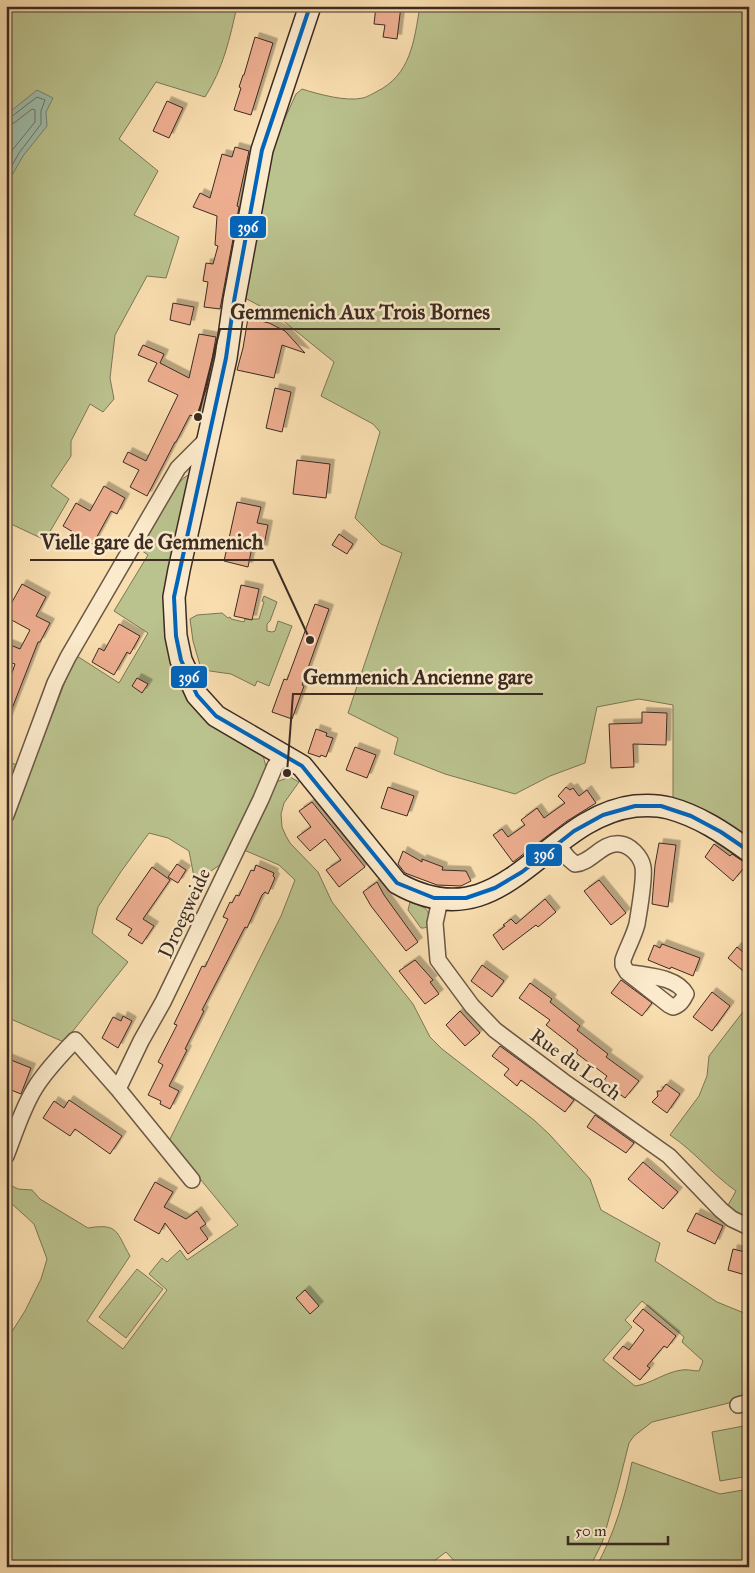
<svg xmlns="http://www.w3.org/2000/svg" width="755" height="1573" viewBox="0 0 755 1573" font-family="'IM FELL Great Primer',serif">
<style>
.green{fill:#bac28d;stroke:#7b7658;fill-rule:evenodd}
.water{fill:#9ebca8;stroke:#778272}
.lines{fill:none;stroke-linecap:round;stroke-linejoin:round}
.shore{stroke:#6d7465;stroke-width:1}
.building{fill:#edae90;stroke:#3c2b22;filter:url(#shadow)}
.street-casing{stroke:#6b5845;stroke-width:18}
.secondary-casing{stroke:#3c2b22;stroke-width:24}
.street{stroke:#fbeacb;stroke-width:15}
.secondary{stroke:#fbeacb;stroke-width:21}
.bus-1-casing{stroke:#fbeacb;stroke-width:8}
.bus-1{stroke:#0065bd;stroke-width:4}
.labels{text-anchor:middle;dominant-baseline:central;stroke-width:5;stroke-linejoin:round;paint-order:stroke}
.street-label{font-size:20px;fill:#3c2b22;stroke:#fbeacb}
.leader{fill:none;stroke:#3c2b22;stroke-width:2}
.callout-dot{fill:#3c2b22;stroke:#fbeacb;stroke-width:2}
.callout-label{font-size:21px;text-anchor:middle;font-weight:bold;fill:#3c2b22;stroke:#fbeacb;stroke-width:5;stroke-linejoin:round;paint-order:stroke}
.line-badge{stroke:#fbeacb;stroke-width:2}
.badge-label{font-size:14px;text-anchor:middle;font-weight:bold;fill:#fff}
</style>
<defs>
<filter id="shadow"><feDropShadow dx="4.5" dy="-4.5" stdDeviation="0" flood-color="#0004"/></filter>
</defs>
<rect width="100%" height="100%" fill="#f9deaf"/>
<filter id="stains"><feTurbulence type="fractalNoise" baseFrequency=".004" numOctaves="4"/><feColorMatrix values="0 0 0 0 .2 0 0 0 0 .09 0 0 0 0 .02 0 0 0 .5 -.17"/></filter>
<radialGradient id="worn" r=".72"><stop offset=".6" stop-color="#630" stop-opacity="0"/><stop offset="1" stop-color="#630" stop-opacity=".3"/></radialGradient>
<path class="green" d="M6,6H237C230,38 223,69 205,97L156,82L119,139L158,171L134,215L179,237L166,278L147,276L115,335L110,378L114,399L103,412L90,404L71,441V456L51,486L69,499L45,540L11,524L6,531Z
M420,6H749V839L713,814L673,799V705L639,699L597,707L585,763L550,776L515,794L445,774L394,754L398,738L348,713L402,553L381,544L355,518L380,432L373,424L321,396L334,362L275,314L243,297L271,149L296,94L302,89C318,94 346,102 363,98C367,97 372,94 376,92C411,75 414,41 420,6Z
M189,475L192,480L175,665L263,755L266,767L263,777L224,862L195,882L189,851L168,838L149,833L120,873L98,907L92,933L128,962L64,1042L6,1017V834L70,669L77,656L119,683L148,633L114,611L148,555L141,550C149,534 174,479 189,475Z
M264,596L277,602L270,621L267,624V631L272,632L275,631L278,621L292,626L269,686L257,681L255,686L231,674L210,671L200,665L193,641L190,619L197,615L222,613L228,618L230,617L231,619L244,622L245,619H259L264,602L262,601Z
M6,761L17,765L6,796Z
M290,777L299,782L284,803L281,814L282,827L286,836L290,843L318,872L332,902L413,1004L430,1037L442,1049L534,1120L550,1135L590,1179L601,1210L660,1243L655,1261L717,1302L749,1315V1398L652,1422L634,1436L629,1443L618,1487L602,1543L590,1567H460L446,1552L426,1567H6V1341L25,1311L41,1279L47,1259L34,1224L11,1203L6,1194V1183L18,1189L32,1190L40,1199L88,1228C119,1223 116,1232 130,1256L87,1321L123,1349L167,1290L149,1274L162,1258L167,1262L180,1250L187,1260L238,1225L169,1141L281,916L295,880L279,865L244,850L276,782ZM642,1301L684,1337L682,1342L703,1361L699,1371C693,1371 687,1369 682,1370C665,1372 651,1384 635,1386L603,1360L632,1327L625,1320Z
M410,902C426,908 430,907 429,926L424,928H421L408,910Z
M749,1004V1219L727,1207L736,1191C712,1174 694,1151 670,1135L699,1096L707,1076L709,1056Z
M137,1269L163,1289L126,1338L99,1317Z
M749,1425V1476L720,1481L712,1432Z
M632,1462L720,1494L749,1489V1567H596C614,1535 625,1498 632,1462Z"/>
<path class="water" d="M37,90L53,98L46,112L47,126L23,156L11,177H6V115Z"/>
<g class="lines">
<path class="shore" d="M6,118L11,117L37,97L45,100L41,111V124L19,153L9,171L6,172
M6,124L14,123L32,109L35,110V122L13,149L6,162"/>
</g>
<path class="building" d="M376,6H401L397,39L383,37L385,25L374,24Z
M255,37L273,43L251,115L234,110L241,88L239,87L243,75H244Z
M167,101L183,108L169,138L153,131Z
M235,147L249,151L237,206L239,207L220,309L204,307L208,282L203,281L206,263L213,264L218,246L215,245L217,216L193,207L200,193L210,198L222,154L232,157Z
M173,303L194,307L190,325L170,320Z
M248,318L269,323L285,331L305,353L282,345L274,378L237,370L243,348Z
M199,334L216,337L207,387L196,417L190,415L176,442H175L147,496L130,487L139,470L123,462L128,452L146,461L178,395L148,381L157,363L138,355L143,345L164,354L160,363L189,378Z
M275,388L291,392L282,432L266,428Z
M297,460L330,464L326,498L293,494Z
M104,486L125,498L117,514L111,511L93,544L63,526L76,503L90,511Z
M237,502L261,507L257,523L268,525L263,550L252,547L248,567L224,561Z
M339,534L353,544L347,554L332,545Z
M22,584L46,597L36,616L50,623L40,642H38L6,724V691L15,664L6,661V650L8,644L20,649L30,630L6,617V613Z
M241,585L259,589L252,620L234,616Z
M315,604L329,609L302,685L304,686L292,719L272,712L284,679L287,680Z
M119,624L140,636L130,654L127,652L114,675L92,662L99,648L104,651Z
M137,678L148,684L142,693L132,686Z
M642,712L667,713L666,745L633,744L634,767L611,768L609,724L642,723Z
M316,729L327,733L326,736L333,738L326,757L321,755L320,757L308,753Z
M355,747L376,755L367,778L346,770Z
M388,787L414,796L407,816L381,808Z
M566,787L570,790L573,788L579,796L587,790L596,803L567,821L513,862L493,835L502,829L508,837L525,825L521,820L537,808L544,818L565,803L558,796Z
M312,802L365,867L339,887L326,870L341,860L325,839L310,851L297,837L311,827L299,811Z
M659,843L676,845L668,907L652,904L655,865Z
M714,844L730,856L732,854L747,864L733,881L705,857Z
M403,851L422,862V859L443,867L442,870L466,871L471,881L461,886L437,885L405,873L398,864Z
M177,864L186,870L178,883L168,877Z
M256,865L274,873L273,876L275,878L268,894L265,892L262,895L247,928L245,927L202,1010L204,1011L185,1049L187,1050L169,1086L179,1091L170,1109L160,1104L161,1101L148,1095L163,1065L158,1062L177,1025L174,1024L192,987L202,966L205,967L228,919L223,917L230,902L232,903L236,895L239,896L251,870L254,871Z
M152,867L170,880L143,919L154,926L142,944L128,935L132,929L116,919Z
M599,880L626,913L611,925L584,891Z
M377,882L384,895L418,942L406,951L371,906L363,892Z
M545,899L556,912L538,927L536,925L503,950L493,935L505,926L503,925L511,919L516,924Z
M662,944L700,958L693,976L671,967L670,969L648,960L654,945L660,948Z
M737,947L749,957V976L728,958Z
M415,960L433,980L430,982L439,994L425,1004L399,971Z
M482,965L504,981L492,997L471,981Z
M621,980L652,1003L642,1016L611,993Z
M530,983L552,999L550,1002L580,1026L577,1030L608,1054L606,1057L639,1081L625,1098L603,1082L607,1076L576,1053L578,1050L546,1025L550,1020L519,998Z
M712,992L730,1006L712,1031L693,1017Z
M460,1011L480,1033L465,1046L446,1025Z
M123,1016L132,1021L118,1048L102,1038L113,1017L121,1021Z
M500,1046L574,1100L565,1112L521,1080L517,1086L504,1075L509,1069L492,1056Z
M6,1058L31,1068L21,1094L6,1088L10,1080L6,1078Z
M666,1084L680,1094L667,1113L652,1102L658,1096L657,1091H661Z
M69,1100L122,1136L110,1154L75,1129L70,1136L43,1118L54,1101L64,1108Z
M595,1115L634,1143L626,1153L587,1127Z
M643,1162L678,1192L663,1209L628,1179Z
M155,1182L173,1192L164,1207L186,1219L197,1211L206,1224L200,1228L208,1239L188,1254L165,1223L159,1234L134,1220Z
M696,1213L723,1226L715,1244L687,1231Z
M733,1249L749,1253V1276L728,1270Z
M305,1290L319,1306L310,1314L296,1298Z
M643,1309L676,1336L667,1348L664,1346L647,1366L650,1368L640,1380L613,1358L623,1346L629,1350L644,1330L633,1321Z"/>
<g class="lines">
<defs>
<path id="street" d="M6,815L55,683L68,657L178,468L208,438
M558,845L568,858L575,864C592,863 601,842 620,844C630,845 641,856 643,867C645,879 639,911 637,924C634,936 627,948 623,960V965L627,972L669,1005L673,1007C680,1005 683,1000 686,994C676,976 646,976 627,972
M440,900L435,923L438,960L472,1006L495,1030L563,1081L669,1156L721,1210L732,1219L749,1227
M118,1089L141,1041L163,1002L261,799L275,766L285,755
M6,1156C15,1133 22,1109 35,1088C46,1070 61,1055 75,1040L118,1089L192,1180
M738,1405L749,1402"/>
<path id="secondary" d="M310,6L262,150L234,301L226,358L179,570L174,597L176,636L181,660L197,695L216,716L302,766L397,883C504,944 543,817 635,806C646,805 658,805 669,808C699,816 724,833 749,851"/>
</defs>
<use href="#street" class="street-casing"/>
<use href="#secondary" class="secondary-casing"/>
<use href="#street" class="street"/>
<use href="#secondary" class="secondary"/>
<defs>
<path id="bus-1" d="M310,6L262,150L234,301L226,358L174,597L176,636L181,660L197,695L216,716L302,766L397,883L434,898H466L495,888L522,872L574,831L603,815L635,806H661L691,816L721,832L749,851"/>
</defs>
<use href="#bus-1" class="bus-1-casing"/>
<use href="#bus-1" class="bus-1"/>
</g>
<g class="labels">
<g class="street-label">
<text transform="translate(184 913) rotate(-65)">Droegweide</text>
<text transform="translate(576 1064) rotate(36)">Rue du Loch</text>
</g>
</g>
<path class="leader" d="M198 417L220 329H500M310 640L273 560H30M287 773L293 694H543"/>
<g class="callout-dot">
<circle cx="198" cy="417" r="5"/>
<circle cx="310" cy="640" r="5"/>
<circle cx="287" cy="773" r="5"/>
</g>
<g class="callout-label">
<text x="360" y="319">Gemmenich Aux Trois Bornes</text>
<text x="152" y="549">Vielle gare de Gemmenich</text>
<text x="418" y="684">Gemmenich Ancienne gare</text>
</g>
<g class="line-badge">
<rect x="229" y="215" width="38" height="24" rx="5" fill="#0065bd"/>
<rect x="170" y="665" width="38" height="24" rx="5" fill="#0065bd"/>
<rect x="525" y="843" width="38" height="24" rx="5" fill="#0065bd"/>
</g>
<g class="badge-label">
<text x="248" y="232">396</text>
<text x="189" y="682">396</text>
<text x="544" y="859">396</text>
</g>
<rect width="755" height="1573" fill="none" stroke="#f9deaf" stroke-width="25"/>
<rect x="8" y="8" width="740" height="1558" fill="none" stroke="#3c2b22" stroke-width="2.5"/>
<rect x="12" y="12" width="730" height="1548" fill="none" stroke="#3c2b22"/>
<path d="M568 1536v8h100v-8" fill="none" stroke="#3c2b22" stroke-width="2.5"/>
<text x="575" y="1536" font-size="15" fill="#3c2b22" stroke="#fbeacb" stroke-width="4" paint-order="stroke">50 m</text>
<rect width="100%" height="100%" filter="url(#stains)"/>
<rect width="100%" height="100%" fill="url(#worn)"/>
</svg>
